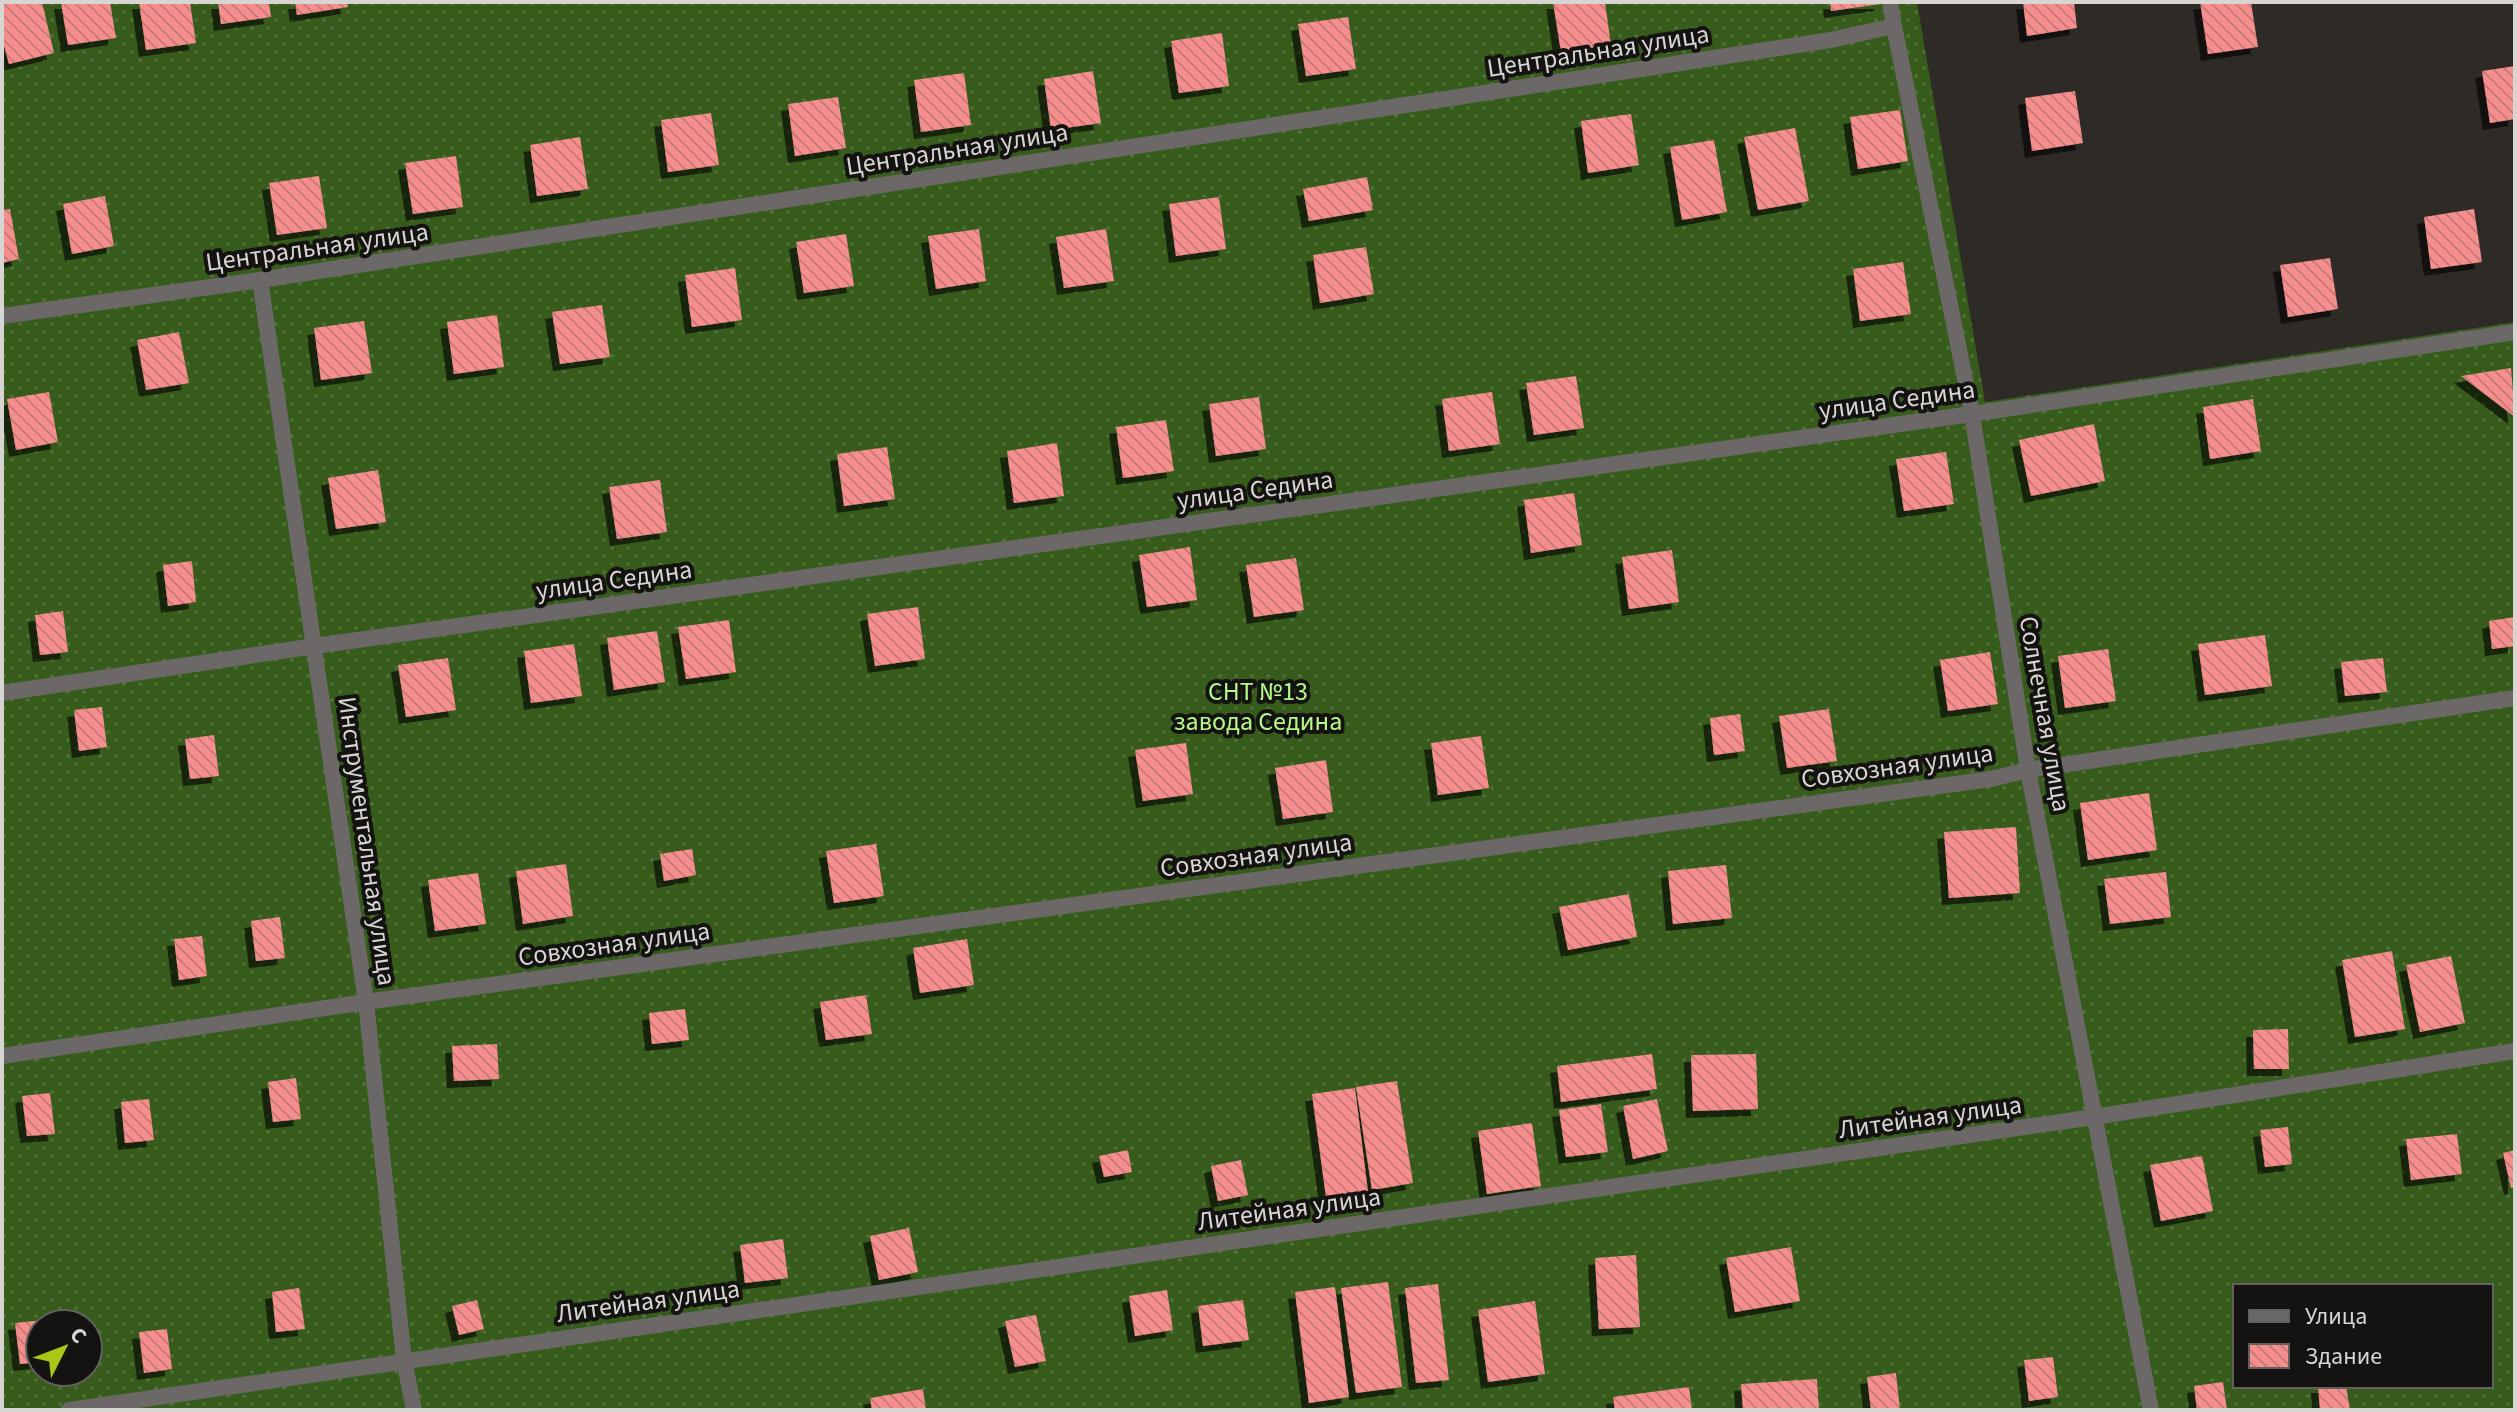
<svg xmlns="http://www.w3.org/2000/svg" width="2517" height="1412" viewBox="0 0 2517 1412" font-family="'Source Sans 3',sans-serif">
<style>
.garden{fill:url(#garden-dots);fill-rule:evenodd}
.building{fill:url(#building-back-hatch);filter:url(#shadow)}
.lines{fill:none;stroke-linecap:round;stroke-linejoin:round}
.street{stroke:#6c6868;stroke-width:16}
.labels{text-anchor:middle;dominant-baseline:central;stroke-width:8;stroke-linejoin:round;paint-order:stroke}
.street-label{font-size:26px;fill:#d7d5d2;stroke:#151311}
.park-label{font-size:26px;fill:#b4f889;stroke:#151311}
</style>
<defs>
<pattern id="garden-dots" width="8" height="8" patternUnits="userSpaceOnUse" patternTransform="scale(2)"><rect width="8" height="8" fill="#365b1b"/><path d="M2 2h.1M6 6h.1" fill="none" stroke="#52723b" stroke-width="1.8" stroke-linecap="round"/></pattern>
<pattern id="building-back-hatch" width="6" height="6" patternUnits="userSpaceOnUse" patternTransform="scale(2)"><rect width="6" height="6" fill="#f78e8e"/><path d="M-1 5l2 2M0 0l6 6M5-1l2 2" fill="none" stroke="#c97a7a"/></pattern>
<filter id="shadow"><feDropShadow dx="-7" dy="7" stdDeviation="0" flood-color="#0009"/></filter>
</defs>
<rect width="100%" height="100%" fill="#2e2a25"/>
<path class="garden" d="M2,2H1917L1985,402L2515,322V1410H2ZM2235,1286H2491V1386H2235ZM40,1324H88V1372H40Z"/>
<path class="building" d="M2,2H42L54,53L9,64L2,38Z
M61,2H110L116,38L68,45Z
M139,2H190L196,43L146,50Z
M218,2H269L271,17L221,24Z
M295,2H347L348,7L297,15Z
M1553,2H1605L1611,45L1561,52Z
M1830,2H1881V4L1831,11Z
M2023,2H2074L2077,28L2027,36Z
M2200,2H2251L2258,47L2208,54Z
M1348,17L1356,69L1306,76L1298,24Z
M1222,33L1229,86L1179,93L1171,41Z
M2515,66V119L2490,123L2482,71Z
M1093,71L1101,123L1051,130L1044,79Z
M964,73L971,125L921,132L914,80Z
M2075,91L2083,143L2032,151L2025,98Z
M838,97L846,148L795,156L788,104Z
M1900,110L1908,161L1858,169L1850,117Z
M711,113L719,165L668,172L661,120Z
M1631,114L1639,165L1588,173L1581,121Z
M1795,128L1809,201L1758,210L1744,137Z
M580,137L588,189L537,196L530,145Z
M1714,140L1727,212L1682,220L1670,147Z
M456,156L463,207L413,214L405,163Z
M319,176L327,228L277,235L269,183Z
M1367,177L1373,210L1309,221L1303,189Z
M105,196L114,246L72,254L63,204Z
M1219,197L1226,249L1176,256L1169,204Z
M10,209L19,259L2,263V210Z
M2474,209L2482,262L2431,269L2424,217Z
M979,229L986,281L936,289L928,236Z
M1106,229L1114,281L1064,288L1056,237Z
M846,234L854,286L804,293L796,242Z
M1366,247L1374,294L1320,303L1313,255Z
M2330,258L2338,309L2288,317L2280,265Z
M1903,262L1911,314L1860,321L1853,269Z
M735,268L742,320L692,327L685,275Z
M602,305L610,357L560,364L552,312Z
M497,315L504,367L454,374L447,322Z
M364,321L372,373L321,380L314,328Z
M179,332L189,383L146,390L137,340Z
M2511,368L2515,417L2461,376Z
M1576,376L1584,428L1534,435L1526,383Z
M49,392L58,442L16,450L7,399Z
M1492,392L1500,444L1449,451L1442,399Z
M1259,397L1266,449L1216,456L1209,404Z
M2253,399L2261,451L2210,459L2203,407Z
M1166,420L1174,471L1123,478L1116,427Z
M2094,424L2105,481L2031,496L2019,440Z
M1057,443L1064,496L1014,503L1007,451Z
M887,447L895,499L844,506L837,454Z
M1946,452L1954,504L1904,511L1896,459Z
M378,470L386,522L336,529L328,478Z
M660,480L667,532L617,539L609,487Z
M1574,493L1582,545L1531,553L1524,500Z
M1190,547L1197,600L1147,607L1139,555Z
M1672,550L1679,602L1629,609L1622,557Z
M1296,558L1304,610L1254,617L1246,565Z
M192,561L196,602L168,606L163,565Z
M918,607L925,659L875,666L867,614Z
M63,611L68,652L40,655L35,615Z
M2515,617V646L2492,649L2489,621Z
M729,620L736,672L686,679L678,627Z
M657,631L665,682L614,690L607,638Z
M2265,635L2272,686L2205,695L2198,644Z
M574,644L582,696L531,703L524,651Z
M2108,649L2116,701L2065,708L2058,656Z
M1990,652L1998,704L1948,711L1940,660Z
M448,658L456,710L406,717L398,665Z
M2383,658L2387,692L2345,696L2341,662Z
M102,707L107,747L79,751L74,710Z
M1829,709L1837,761L1787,768L1779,716Z
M1740,714L1745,751L1714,755L1710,718Z
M214,735L219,776L190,779L185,739Z
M1481,736L1489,788L1438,795L1431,743Z
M1186,743L1193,794L1143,801L1135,750Z
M1326,760L1333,812L1283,819L1275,768Z
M2149,793L2157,850L2088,860L2080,803Z
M2016,827L2020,893L1949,898L1944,832Z
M876,844L884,896L834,903L826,851Z
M692,849L696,875L664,881L660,854Z
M566,864L573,916L523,924L516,871Z
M1726,865L1732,918L1673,924L1668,871Z
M2166,872L2171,917L2110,924L2104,879Z
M478,873L486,924L435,931L428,880Z
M1629,894L1637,937L1568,950L1559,907Z
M280,917L285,958L256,961L251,921Z
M202,936L207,976L179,980L174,939Z
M967,939L974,985L920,993L913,948Z
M2392,951L2405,1029L2355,1037L2342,960Z
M2451,956L2465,1023L2420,1032L2406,965Z
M866,995L872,1034L826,1040L820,1002Z
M685,1009L689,1040L652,1044L649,1013Z
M2288,1029L2289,1069H2254L2253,1030Z
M497,1044L499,1079L454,1081L452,1046Z
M1652,1054L1657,1089L1561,1102L1557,1066Z
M1756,1054L1758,1109L1693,1111L1691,1055Z
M296,1078L301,1119L273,1122L268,1082Z
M1397,1081L1413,1183L1372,1190L1356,1087Z
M1355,1088L1368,1192L1326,1197L1312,1094Z
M50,1093L55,1134L27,1136L22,1096Z
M149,1099L154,1140L125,1143L121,1102Z
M1657,1099L1668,1151L1633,1159L1623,1106Z
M1601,1104L1608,1152L1566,1157L1559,1110Z
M1532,1123L1541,1186L1487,1194L1478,1131Z
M2288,1127L2292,1164L2265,1167L2260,1130Z
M2457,1134L2462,1174L2411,1180L2406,1139Z
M1128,1150L1132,1172L1104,1177L1099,1156Z
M2515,1150V1187L2511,1188L2503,1153Z
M2202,1156L2213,1211L2161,1221L2150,1165Z
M1241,1160L1248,1195L1218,1201L1211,1166Z
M909,1228L918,1272L879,1280L870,1236Z
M783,1239L788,1278L745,1283L740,1245Z
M1791,1247L1800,1301L1735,1312L1726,1258Z
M1636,1255L1640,1327L1599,1329L1595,1258Z
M1388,1282L1402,1387L1356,1393L1341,1288Z
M1438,1284L1449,1380L1416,1383L1405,1288Z
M1335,1287L1349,1397L1309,1403L1295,1292Z
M299,1288L305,1329L276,1332L272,1292Z
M1167,1290L1173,1330L1135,1336L1129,1296Z
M477,1300L484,1329L459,1335L452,1306Z
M1243,1300L1249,1340L1203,1346L1198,1306Z
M1535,1301L1545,1374L1488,1382L1478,1310Z
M1036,1315L1046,1361L1015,1367L1005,1321Z
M44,1320V1324H40V1362L20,1364L15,1323Z
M167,1329L172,1369L144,1373L139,1332Z
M2053,1357L2058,1397L2029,1401L2024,1360Z
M1896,1373L1900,1410H1871L1867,1377Z
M1817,1379L1819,1410H1743L1741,1384Z
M2223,1382L2227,1410H2197L2194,1386Z
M2318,1386H2346L2350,1410H2320Z
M1689,1387L1692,1410H1615L1613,1397Z
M923,1389L926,1410H872L870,1398Z"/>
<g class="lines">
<path class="street" d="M1894,26L1972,414L2028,770L2151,1410
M260,280L366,1002L404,1360L414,1410
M2,316L260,280L1831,40L1894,26L1890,2
M2,693L315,646L1972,414L2515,332
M2,1056L366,1002L1991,779L2028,770L2515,698
M69,1410L2094,1117L2515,1051"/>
</g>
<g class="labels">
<g class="street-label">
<text transform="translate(1598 51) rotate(-9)">Центральная улица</text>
<text transform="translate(957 149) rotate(-9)">Центральная улица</text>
<text transform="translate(317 247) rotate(-8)">Центральная улица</text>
<text transform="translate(1897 400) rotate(-8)">улица Седина</text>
<text transform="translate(1255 490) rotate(-8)">улица Седина</text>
<text transform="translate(614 580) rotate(-8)">улица Седина</text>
<text transform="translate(2045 714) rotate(80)">Солнечная улица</text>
<text transform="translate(1897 766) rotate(-8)">Совхозная улица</text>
<text transform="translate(367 841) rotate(82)">Инструментальная улица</text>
<text transform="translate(1256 855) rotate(-8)">Совхозная улица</text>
<text transform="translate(614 944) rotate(-8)">Совхозная улица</text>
<text transform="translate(1930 1117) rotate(-8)">Литейная улица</text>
<text transform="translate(1289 1209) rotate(-8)">Литейная улица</text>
<text transform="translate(648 1301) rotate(-8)">Литейная улица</text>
</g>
<g class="park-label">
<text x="1258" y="691">СНТ №13<tspan x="1258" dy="30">завода Седина</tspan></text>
</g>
</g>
<rect width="2517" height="1412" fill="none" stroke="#d7d5d2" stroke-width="8"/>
<rect x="2233" y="1284" width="260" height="104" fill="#151311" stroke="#63615e" stroke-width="2"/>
<rect x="2249" y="1310" width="40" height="12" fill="#6c6868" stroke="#63615e" stroke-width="2"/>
<text x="2305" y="1324" font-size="24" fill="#d7d5d2">Улица</text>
<rect x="2249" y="1344" width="40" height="24" fill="url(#building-back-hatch)" stroke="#63615e" stroke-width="2"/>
<text x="2305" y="1364" font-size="24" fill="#d7d5d2">Здание</text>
<g transform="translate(64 1348) rotate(48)"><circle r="38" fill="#151311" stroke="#63615e" stroke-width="2"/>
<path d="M0-6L14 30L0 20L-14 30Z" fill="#abc614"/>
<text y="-12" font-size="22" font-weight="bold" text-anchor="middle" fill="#d7d5d2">С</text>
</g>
</svg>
